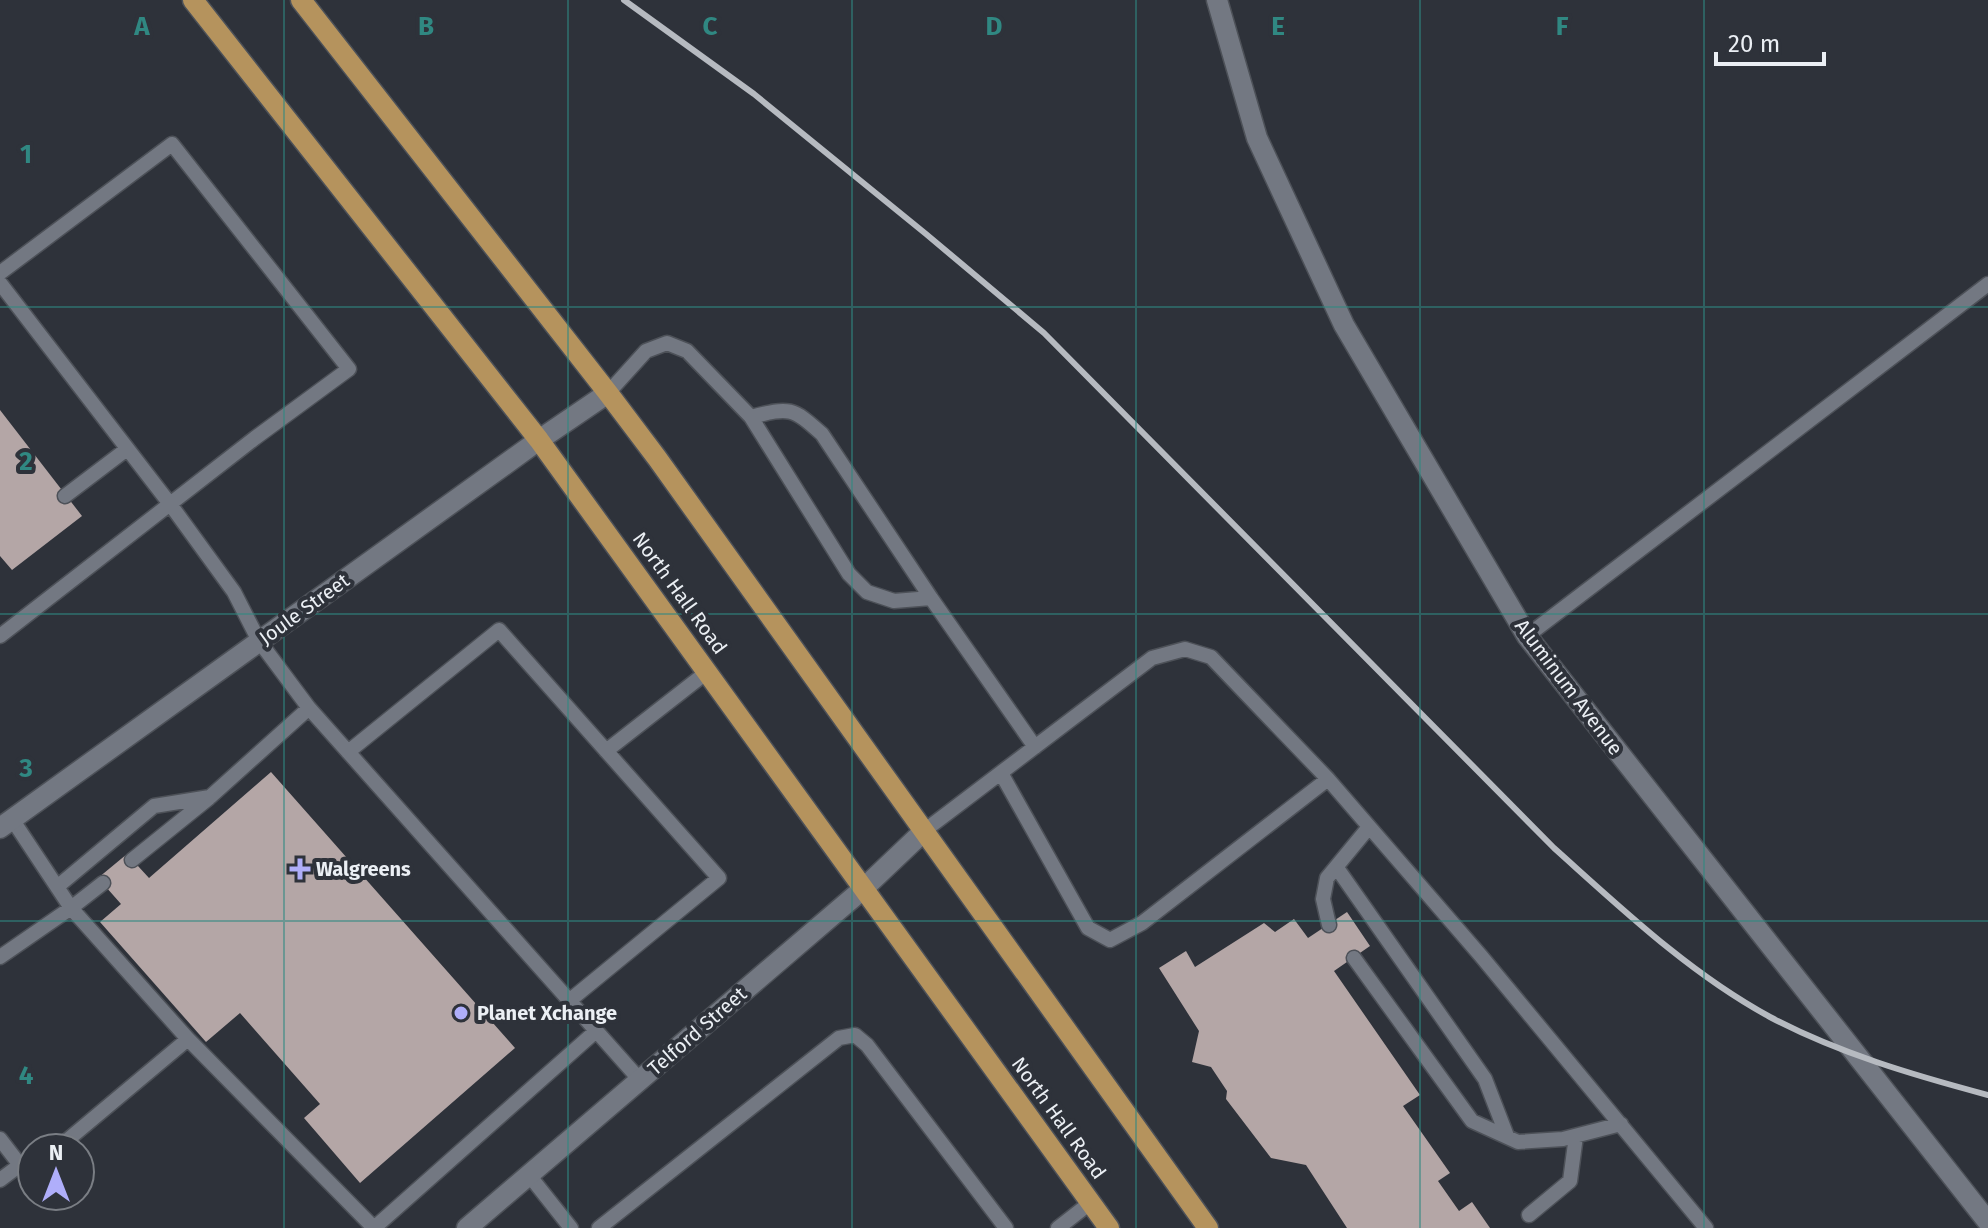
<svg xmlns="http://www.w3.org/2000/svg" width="1988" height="1228" viewBox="0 0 1988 1228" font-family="'Fira Sans',sans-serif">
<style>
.building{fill:#b4a6a6}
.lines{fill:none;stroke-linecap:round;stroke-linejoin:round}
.lane-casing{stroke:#4d5158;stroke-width:17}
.street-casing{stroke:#4d5158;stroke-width:23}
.secondary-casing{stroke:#4d5158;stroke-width:23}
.primary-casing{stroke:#4d5158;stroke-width:23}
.lane{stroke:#737882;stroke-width:14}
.street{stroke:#737882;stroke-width:20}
.secondary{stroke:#737882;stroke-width:20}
.primary{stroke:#b5935d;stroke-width:20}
.rail{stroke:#b6bac0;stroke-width:6}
.grid{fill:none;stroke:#308882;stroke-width:2;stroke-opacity:0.55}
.poi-dot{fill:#afaefa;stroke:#2e323a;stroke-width:3}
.labels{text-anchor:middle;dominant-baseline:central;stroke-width:8;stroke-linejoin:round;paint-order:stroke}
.street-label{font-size:20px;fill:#ebeff4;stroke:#2e323a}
.poi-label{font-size:20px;font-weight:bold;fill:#ebeff4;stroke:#2e323a;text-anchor:start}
.grid-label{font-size:26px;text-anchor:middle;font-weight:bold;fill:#308882;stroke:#2e323a;stroke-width:8;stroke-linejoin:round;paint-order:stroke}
</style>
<rect width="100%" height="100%" fill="#2e323a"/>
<path class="building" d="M0,410L82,516L12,570L0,556Z
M271,772L515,1048L360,1183L304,1118L320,1104L240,1013L206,1042L100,922L121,904L98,878L127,854L149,878Z
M1347,912L1370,946L1334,971L1420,1095L1403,1106L1450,1173L1438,1181L1459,1211L1472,1202L1490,1228H1347L1306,1165L1271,1158L1226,1099L1227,1091L1211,1067L1192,1062L1199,1031L1159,968L1186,951L1195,967L1264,923L1275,932L1294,919L1308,938Z"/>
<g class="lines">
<defs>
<path id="lane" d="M0,273L172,144L349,369L255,438L0,636
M0,283L170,504L234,592L259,641L309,708L640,1080
M608,393L646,351L667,343L687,351L751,417L849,574L867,592L894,601L931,598
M751,417C790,407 792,407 822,434L931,598L1035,747
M65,496L127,449
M1527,636L1988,284
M606,751L707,672
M348,752L499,630L719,878L569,1001
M1001,773L1088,928L1110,940L1142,923L1328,779
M12,819L71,908L188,1039L374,1228
M924,831L1152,658L1185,649L1211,657L1328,779L1481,956L1706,1228
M132,860L209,798
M1337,868L1485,1079L1507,1136
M57,887L154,806L210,797L309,708
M1329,925L1323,899L1327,878L1369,827
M0,957L71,908L103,883
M1354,958L1472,1121L1518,1142L1563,1139L1621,1124
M0,1139L20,1165L0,1180
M58,1148L188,1039
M529,1175L571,1228
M1529,1215L1570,1181L1576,1136
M374,1228L596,1031
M599,1228L839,1038L855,1035L867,1045L1006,1228
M1058,1228L1090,1203"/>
<path id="street" d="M1217,0L1257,138L1344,325L1527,636L1988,1222
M467,1228L863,889L924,831"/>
<path id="secondary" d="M0,828L539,440L608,393"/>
<path id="primary" d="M193,0L539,440L1109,1228
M301,0L608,393L657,458L1208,1228"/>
</defs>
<use href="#lane" class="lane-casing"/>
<use href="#street" class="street-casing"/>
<use href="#secondary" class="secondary-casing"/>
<use href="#primary" class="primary-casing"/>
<use href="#lane" class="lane"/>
<use href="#street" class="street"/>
<use href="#secondary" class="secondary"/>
<use href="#primary" class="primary"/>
<path class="rail" d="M624,0L754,94L926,234L1044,333L1554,848C1621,908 1689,973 1770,1017C1838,1053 1913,1075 1988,1095"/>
</g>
<path class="grid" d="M284,0V1228M568,0V1228M852,0V1228M1136,0V1228M1420,0V1228M1704,0V1228M0,307H1988M0,614H1988M0,921H1988"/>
<g class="poi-dot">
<path d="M296 857h8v8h8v8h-8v8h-8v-8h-8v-8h8z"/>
<circle cx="461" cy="1013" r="8"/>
</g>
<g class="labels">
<g class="street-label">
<text transform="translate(680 593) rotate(54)">North Hall Road</text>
<text transform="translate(304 609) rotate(-36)">Joule Street</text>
<text transform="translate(1569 687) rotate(53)">Aluminum Avenue</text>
<text transform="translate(697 1031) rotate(-41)">Telford Street</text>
<text transform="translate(1059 1118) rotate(54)">North Hall Road</text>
</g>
<g class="poi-label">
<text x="316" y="869">Walgreens</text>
<text x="477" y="1013">Planet Xchange</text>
</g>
</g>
<g class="grid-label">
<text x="142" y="35">A</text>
<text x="426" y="35">B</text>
<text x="710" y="35">C</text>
<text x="994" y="35">D</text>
<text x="1278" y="35">E</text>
<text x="1562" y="35">F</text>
<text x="26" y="163">1</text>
<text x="26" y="470">2</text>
<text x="26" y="777">3</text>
<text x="26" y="1084">4</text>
</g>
<g transform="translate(56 1172)"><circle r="38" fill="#2e323a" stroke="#7a7e84" stroke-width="2"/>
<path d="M0-6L14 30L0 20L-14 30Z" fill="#afaefa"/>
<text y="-12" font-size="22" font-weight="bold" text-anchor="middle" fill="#ebeff4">N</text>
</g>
<path d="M1716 52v12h108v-12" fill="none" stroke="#ebeff4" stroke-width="4"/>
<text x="1728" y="52" font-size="24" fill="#ebeff4" stroke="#2e323a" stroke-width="6" paint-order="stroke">20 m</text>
</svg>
